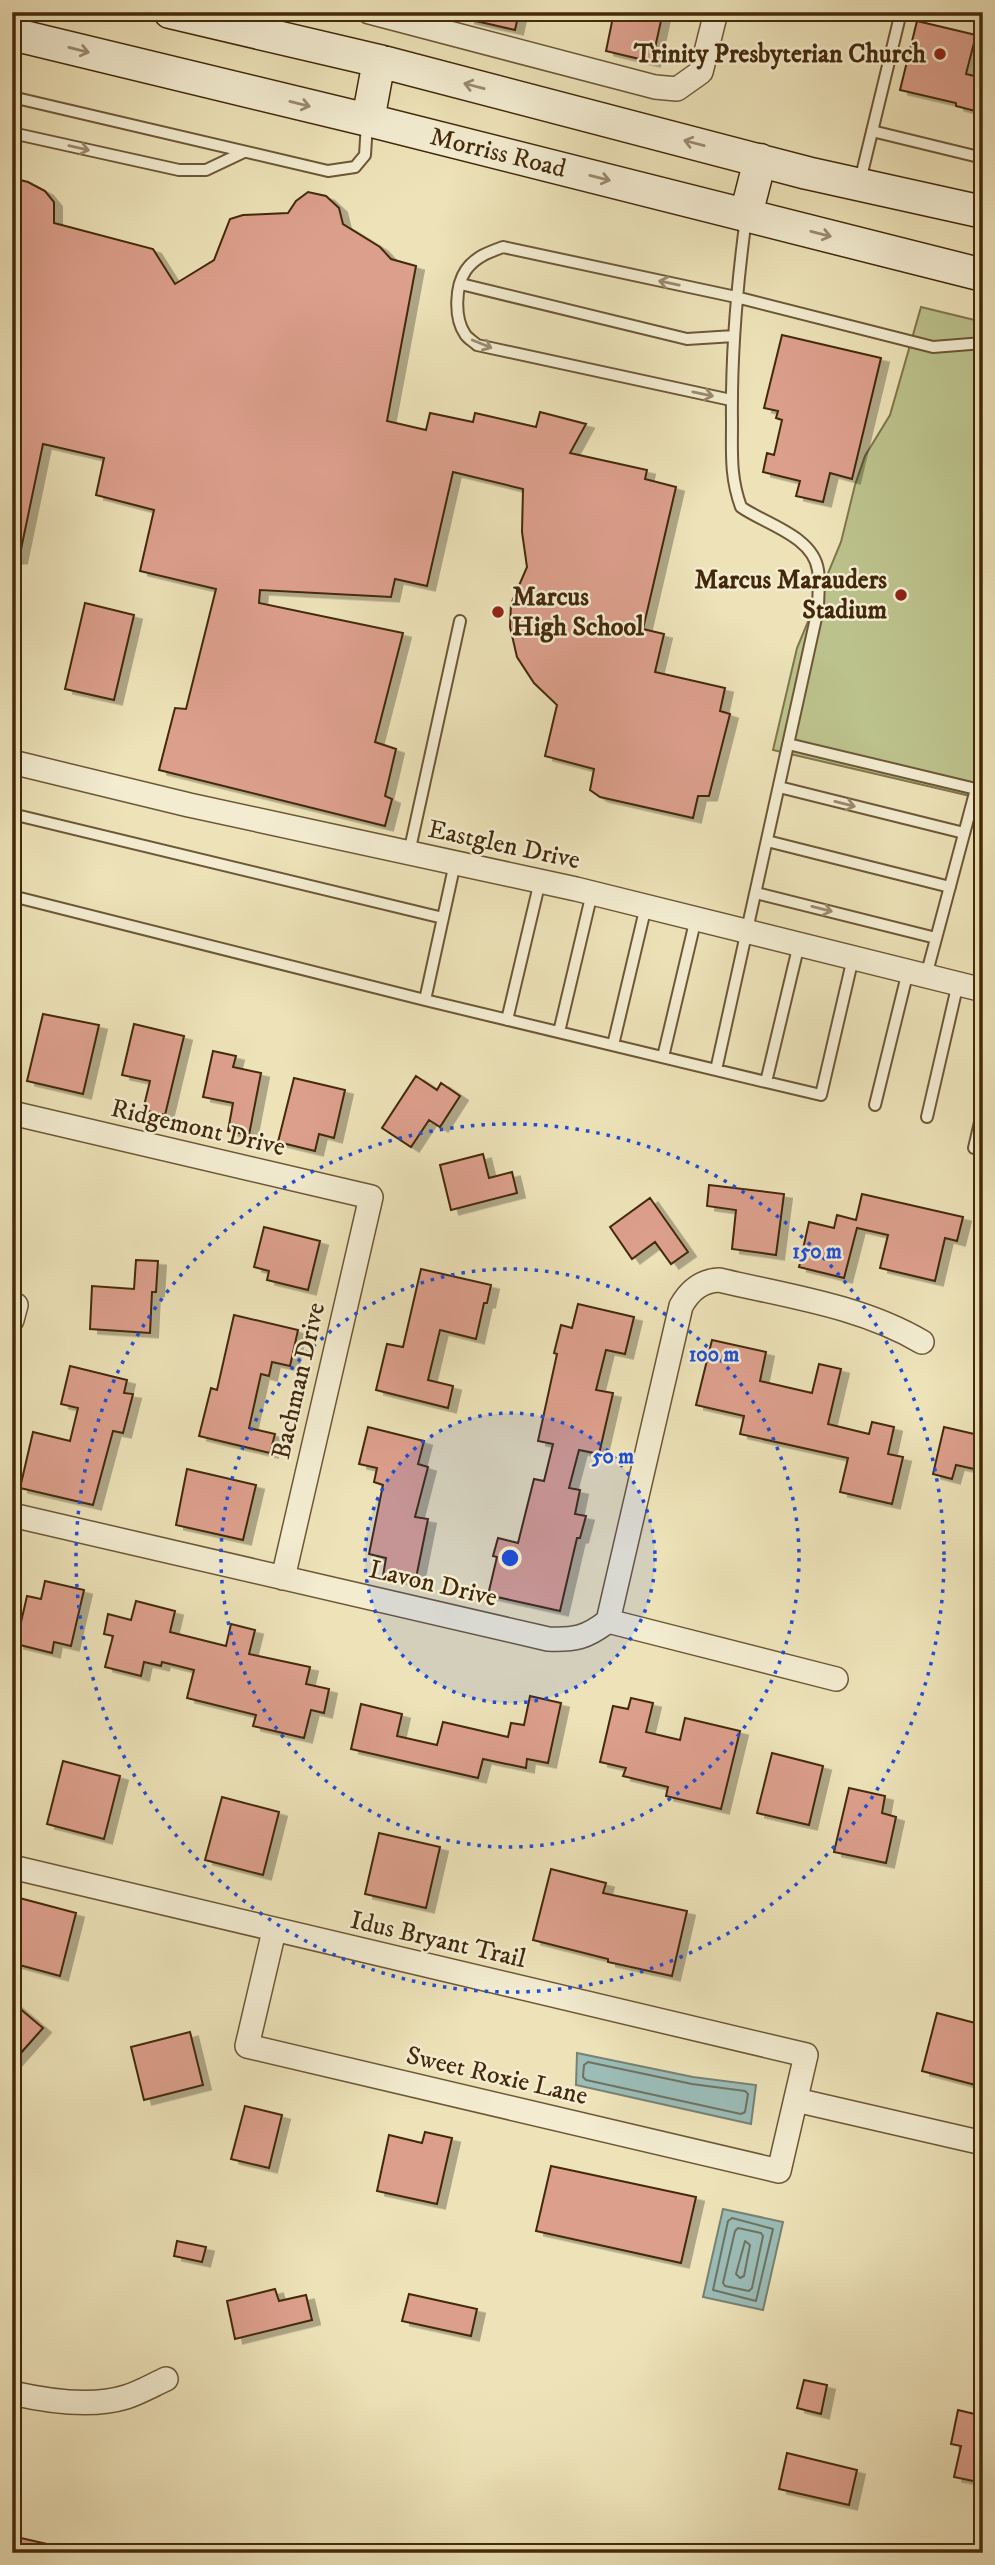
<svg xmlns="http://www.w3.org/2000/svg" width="995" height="2565" viewBox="0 0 995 2565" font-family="'IM FELL DW Pica',serif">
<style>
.green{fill:#bcc28c;stroke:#80764b;stroke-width:2}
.water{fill:#9bbcb7;stroke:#788172;stroke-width:2}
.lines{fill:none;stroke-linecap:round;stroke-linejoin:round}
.shore{stroke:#6f7260;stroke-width:2}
.building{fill:#dc9f8c;stroke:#43290a;stroke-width:2;filter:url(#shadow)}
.lane-casing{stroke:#6e5736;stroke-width:14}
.street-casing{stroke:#6e5736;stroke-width:26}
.secondary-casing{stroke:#43290a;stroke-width:35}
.lane{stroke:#f3ecd1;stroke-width:10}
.street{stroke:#f3ecd1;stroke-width:23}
.secondary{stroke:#f3ecd1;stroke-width:32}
.oneway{stroke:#9b8a6e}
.ring{fill:none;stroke:#1d4ed8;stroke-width:3.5;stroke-dasharray:3.5 7}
.poi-dot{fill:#8f2418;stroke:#f3ecd1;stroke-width:2.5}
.labels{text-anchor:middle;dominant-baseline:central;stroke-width:5;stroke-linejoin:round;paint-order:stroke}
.poi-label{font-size:26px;font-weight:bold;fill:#43290a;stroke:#f3ecd1;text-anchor:end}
.street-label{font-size:26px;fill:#43290a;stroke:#f3ecd1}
.centre{fill:#1d4ed8;stroke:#f3ecd1;stroke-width:3.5}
.ring-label{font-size:21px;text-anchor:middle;font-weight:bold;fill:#1d4ed8;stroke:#f3ecd1;stroke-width:5;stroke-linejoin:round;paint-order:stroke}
</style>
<defs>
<filter id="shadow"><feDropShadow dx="8" dy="4.5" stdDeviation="0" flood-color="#0004"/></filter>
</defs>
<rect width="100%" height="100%" fill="#ede2b8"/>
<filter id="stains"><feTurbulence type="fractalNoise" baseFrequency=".00286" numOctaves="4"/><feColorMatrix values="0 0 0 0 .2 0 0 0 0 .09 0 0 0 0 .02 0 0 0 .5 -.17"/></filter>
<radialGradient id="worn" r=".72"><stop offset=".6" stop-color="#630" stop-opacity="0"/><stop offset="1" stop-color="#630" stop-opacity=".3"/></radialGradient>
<path class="green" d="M921,307L983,322V799L773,750L797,648L841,542L855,485L865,456L890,415Z"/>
<path class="water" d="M577,2053L693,2077L756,2085L751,2124L576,2085Z
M723,2209L783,2222L763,2310L703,2297Z"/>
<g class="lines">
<path class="shore" d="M588,2062L692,2084L745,2091L748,2094L745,2112L741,2114L586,2080L583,2077L584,2065Z
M732,2218L773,2229L756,2301L713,2290L728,2221Z
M738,2228L761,2233L763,2236L752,2288L749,2291L725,2286L723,2283L735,2231Z
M745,2241L750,2245L744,2276L740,2278L736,2274Z"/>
</g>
<path class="building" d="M467,12H519L515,30L467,19Z
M614,12H646L662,16L652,62L606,51Z
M917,21L976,35L966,74L983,78V113L956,106V103L900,90Z
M12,178L28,182L45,191L54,202V223L153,249L175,284L214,260L230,219L243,215L288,213L296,201L308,192L326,196L339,208L343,224L380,247L391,259L416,266L387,421L426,430L430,413L473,422L475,413L536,427L540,412L586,424L570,453L647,470L645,479L676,487L643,629L664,634L655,672L725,688L720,711L730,714L709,796H698L693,818L600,797L590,790L594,769L545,756L557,705L534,683L517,657L510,627L511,604L527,567L522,532L523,489L453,472L427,586L395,579L391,597L260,590L259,603L403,633L375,742L396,749L385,796L392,799L385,826L159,770L175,708L186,709L216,589L140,571L154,510L96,495L104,458L43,444L19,559H12Z
M782,335L881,358L852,479L830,473L823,502L796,496L800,481L763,472L767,453L774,455L782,420L776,418L778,411L764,408Z
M85,603L134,615L114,700L65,689Z
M43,1014L99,1025L83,1094L27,1081Z
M134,1024L184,1036L165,1115L143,1110L150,1081L122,1075Z
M213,1051L236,1056L233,1067L261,1073L249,1135L228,1131L233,1103L203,1097Z
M416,1076L437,1090L441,1083L460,1096L440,1127L429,1120L411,1147L382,1128Z
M294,1078L345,1090L334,1138L319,1134L315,1151L278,1142Z
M483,1154L489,1178L512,1172L517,1193L451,1210L440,1165Z
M709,1185L784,1194L776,1255L732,1249L736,1210L707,1206Z
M862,1194L963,1217L957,1241L945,1238L935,1281L880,1268L888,1235L857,1228L844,1278L799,1267L809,1222L834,1228L837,1215L856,1220Z
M650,1198L688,1252L671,1264L655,1242L632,1259L610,1227Z
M264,1227L320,1241L308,1290L267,1280L269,1271L254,1267Z
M136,1260L158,1261L156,1292H152L150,1333L90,1329L92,1286L134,1289Z
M421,1269L491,1285L487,1303H484L476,1339L440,1330L428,1380L453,1386L448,1408L376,1390L387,1344L403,1347Z
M578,1304L634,1317L625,1354L606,1350L596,1390L613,1393L599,1454L579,1450L569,1488L580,1490L575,1514L586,1516L580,1538H577L560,1611L488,1595L497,1557L493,1556L498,1538L518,1543L534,1479L544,1481L553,1444L538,1441L557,1354L554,1353L561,1325L572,1328Z
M234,1315L298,1330L290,1366L272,1362L269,1376L261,1374L249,1428L275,1434L270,1453L199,1436L211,1388L217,1390Z
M712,1340L766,1352L760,1381L812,1393L819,1364L841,1369L828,1424L869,1434L872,1422L894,1427L888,1454L903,1457L892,1504L840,1492L848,1458L740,1434L744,1416L696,1405Z
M70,1366L127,1380L124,1393L133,1394L123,1433L113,1431L93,1505L20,1488L33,1432L70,1441L78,1408L61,1404Z
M368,1427L424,1441L418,1464L428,1467L415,1517L428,1519L415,1583L383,1576L386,1558L369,1554L383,1485L374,1482L377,1468L359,1464Z
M944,1427L983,1436V1471L956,1465L952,1479L933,1474Z
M187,1469L256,1485L243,1540L176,1525Z
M45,1581L84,1590L71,1646L54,1642L52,1653L16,1644L27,1596L41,1599Z
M136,1601L175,1611L170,1632L226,1646L231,1624L255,1630L249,1654L310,1667L306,1684L329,1689L324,1713L311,1710L304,1738L253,1726L256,1715L187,1698L194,1670L162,1662L161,1666L144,1662L141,1676L105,1667L113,1636L104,1634L108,1614L131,1620Z
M530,1696L561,1703L548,1763L527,1759L526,1768L483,1759L478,1778L351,1749L361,1704L402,1714L397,1736L437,1745L443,1722L508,1737L511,1723L524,1725Z
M631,1698L653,1703L646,1732L680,1740L685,1718L740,1731L721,1809L666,1796L668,1787L623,1776L626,1768L600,1762L613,1706L628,1709Z
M772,1753L823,1766L809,1825L757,1813Z
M63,1761L120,1776L104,1839L47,1824Z
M849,1788L885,1796L882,1813L896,1817L886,1863L834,1852Z
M222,1797L279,1812L263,1875L205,1860Z
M379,1833L440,1847L426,1908L365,1894Z
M551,1869L606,1883L603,1893L687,1911L672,1976L608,1962V1959L533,1940Z
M12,1896L76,1913L60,1976L12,1963Z
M12,2002L43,2028L12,2063Z
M937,2013L983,2025V2087L922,2071Z
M190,2032L203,2085L144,2100L131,2047Z
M245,2106L282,2115L269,2168L231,2159Z
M425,2132L452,2138L437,2204L377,2191L389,2135L422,2143Z
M551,2166L696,2197L681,2263L536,2231Z
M177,2241L206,2247L202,2262L174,2256Z
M275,2289L279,2301L306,2295L312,2320L235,2339L227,2301Z
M409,2294L477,2309L471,2336L402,2321Z
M804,2380L827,2385L821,2414L797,2408Z
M958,2410L983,2416V2483L954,2477L961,2446L951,2444Z
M787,2453L857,2470L849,2505L779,2489Z
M12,2536L56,2546L55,2553H12Z"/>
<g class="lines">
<defs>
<path id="lane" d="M12,97L328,171L355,167L365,155L367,123
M872,131L983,158
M12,133L179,170H206L244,152
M860,181L901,12
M461,284L687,339L734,336
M731,400L477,345C474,342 467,338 465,334C454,318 455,286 466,270C475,257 489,252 503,247L736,297L933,347L983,343
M788,744L976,789
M779,787L964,833
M12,814L443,918
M767,841L950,887
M409,853L460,621
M455,863L425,1000L766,1082L821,1095L853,958
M756,893L936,938
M12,896L425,1000
M926,976L976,789L983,791
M507,1020L540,881
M559,1032L592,893
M613,1045L646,906
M663,1057L696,918
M716,1070L818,609C818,596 820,582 818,570C813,536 765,524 741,507C730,477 732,453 732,422C731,353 737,285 746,218
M766,1082L799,944
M875,1105L908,971
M927,1117L958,983
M974,1148L983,1109"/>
<path id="street" d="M369,12L655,87L677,89L701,72L716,12
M12,762L189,805L576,889L983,990
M12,1113L371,1197L283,1578
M12,1320L16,1305
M12,1515L548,1639C575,1640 586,1638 608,1621L836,1679
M608,1621L681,1306C690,1290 701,1281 719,1280C787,1296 861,1306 922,1342
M12,1867L806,2055L779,2171L247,2046L274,1931
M796,2100L983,2143
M12,2393C47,2401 91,2408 126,2397C139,2393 153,2385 166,2379"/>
<path id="secondary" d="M170,12L379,61L807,173L983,212
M12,34L368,120L983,275
M368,120L379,61
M746,215L760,160"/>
</defs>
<use href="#lane" class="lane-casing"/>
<use href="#street" class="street-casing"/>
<use href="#secondary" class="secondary-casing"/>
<use href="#lane" class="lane"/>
<use href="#street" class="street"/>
<use href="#secondary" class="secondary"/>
</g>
<defs><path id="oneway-shaft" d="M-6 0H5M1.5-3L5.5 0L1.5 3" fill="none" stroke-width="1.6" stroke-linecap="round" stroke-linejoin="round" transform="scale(1.75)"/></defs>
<g class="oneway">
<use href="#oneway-shaft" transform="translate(79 50) rotate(14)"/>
<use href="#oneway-shaft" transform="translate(474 86) rotate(-165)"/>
<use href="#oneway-shaft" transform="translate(300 104) rotate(14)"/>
<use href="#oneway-shaft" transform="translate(694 143) rotate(-165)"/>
<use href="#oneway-shaft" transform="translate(79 148) rotate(13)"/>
<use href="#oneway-shaft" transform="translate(600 178) rotate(14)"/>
<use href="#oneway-shaft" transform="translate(821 234) rotate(14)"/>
<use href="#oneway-shaft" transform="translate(669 283) rotate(-168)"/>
<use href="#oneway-shaft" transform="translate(482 344) rotate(22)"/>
<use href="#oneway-shaft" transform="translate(703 394) rotate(12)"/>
<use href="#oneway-shaft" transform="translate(845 804) rotate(14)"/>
<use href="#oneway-shaft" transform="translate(822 909) rotate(14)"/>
</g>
<circle cx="510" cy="1558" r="145" fill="#1d4ed8" fill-opacity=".12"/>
<g class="ring">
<circle cx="510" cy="1558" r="145"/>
<circle cx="510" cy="1558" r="289"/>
<circle cx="510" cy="1558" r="434"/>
</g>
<g class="poi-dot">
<circle cx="940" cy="54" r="7"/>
<circle cx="901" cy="595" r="7"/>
<circle cx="498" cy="612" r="7"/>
</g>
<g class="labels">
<g class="poi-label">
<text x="926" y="54">Trinity Presbyterian Church</text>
<text x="887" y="580">Marcus Marauders<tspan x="887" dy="30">Stadium</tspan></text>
<text x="512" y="597" text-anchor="start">Marcus<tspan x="512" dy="30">High School</tspan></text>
</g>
<g class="street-label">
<text transform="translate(498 153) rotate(14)">Morriss Road</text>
<text transform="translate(504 845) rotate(12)">Eastglen Drive</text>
<text transform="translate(198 1128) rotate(13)">Ridgemont Drive</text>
<text transform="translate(299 1381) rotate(-77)">Bachman Drive</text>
<text transform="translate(433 1584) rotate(13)">Lavon Drive</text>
<text transform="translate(438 1940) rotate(13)">Idus Bryant Trail</text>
<text transform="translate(497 2076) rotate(13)">Sweet Roxie Lane</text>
</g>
</g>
<circle cx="510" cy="1558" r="10" class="centre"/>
<g class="ring-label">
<text x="817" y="1258">150 m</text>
<text x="714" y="1361">100 m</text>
<text x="613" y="1463">50 m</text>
</g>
<rect width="995" height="2565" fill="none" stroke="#ede2b8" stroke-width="42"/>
<rect x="14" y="14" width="967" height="2537" fill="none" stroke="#43290a" stroke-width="3.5"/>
<rect x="21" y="21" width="953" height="2523" fill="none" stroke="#43290a" stroke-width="2"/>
<rect width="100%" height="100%" filter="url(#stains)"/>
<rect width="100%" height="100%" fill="url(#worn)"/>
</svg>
